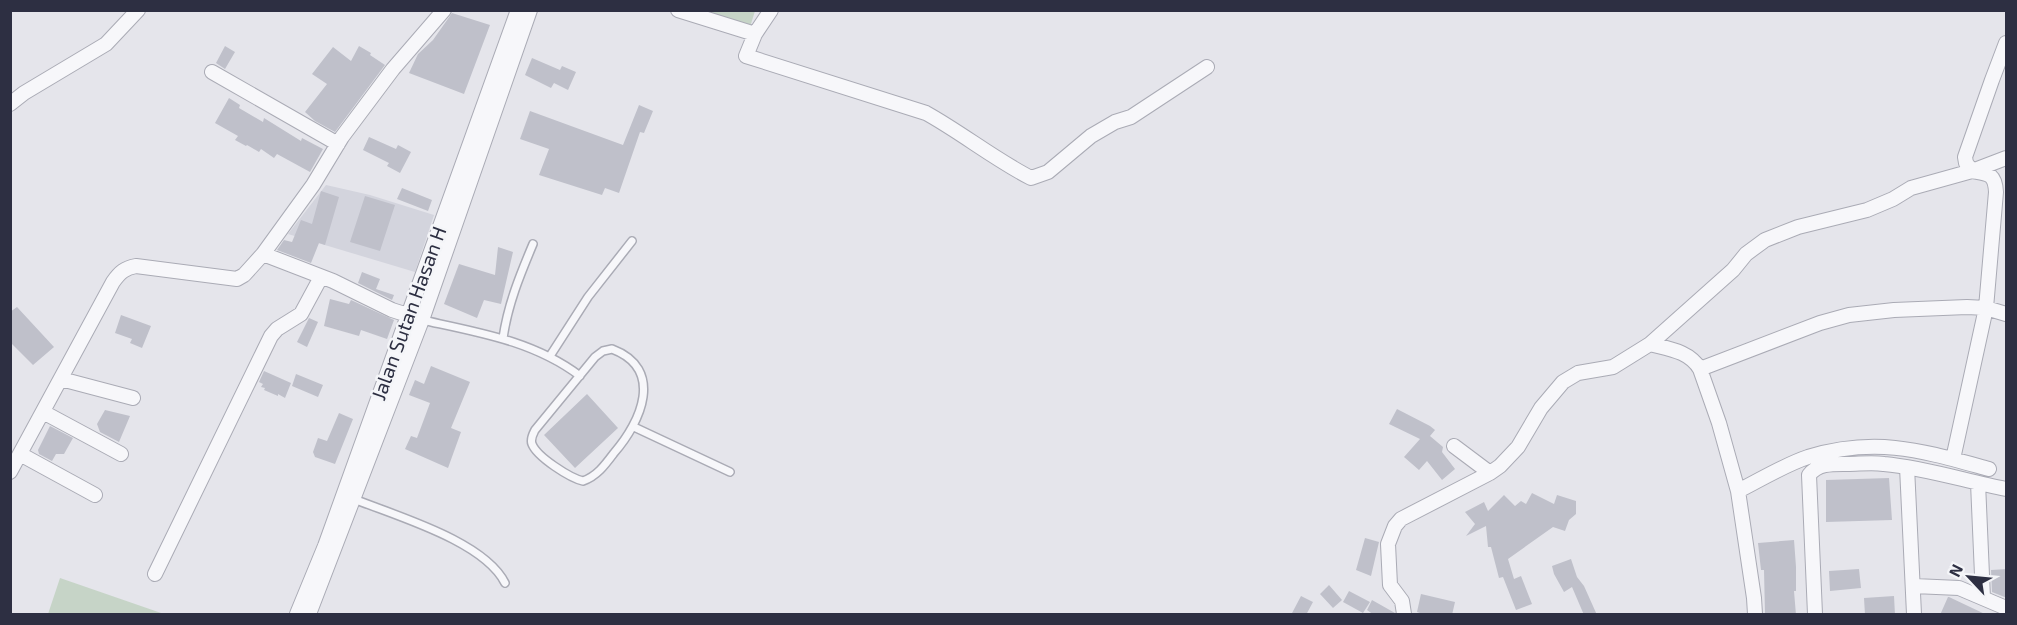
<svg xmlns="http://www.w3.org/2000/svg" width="2017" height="625" viewBox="0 0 2017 625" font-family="'Exo 2',sans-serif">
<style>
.built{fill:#d3d4dd}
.green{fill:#c6d4c7}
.building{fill:#bfc0ca}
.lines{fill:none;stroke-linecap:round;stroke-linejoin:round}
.lane-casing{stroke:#aaabb5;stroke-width:10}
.street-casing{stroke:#aaabb5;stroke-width:16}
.lane{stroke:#f7f7fa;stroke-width:7}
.street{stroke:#f7f7fa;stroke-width:14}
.labels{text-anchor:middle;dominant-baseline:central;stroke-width:5;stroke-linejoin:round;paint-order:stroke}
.street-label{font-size:20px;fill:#2d2f42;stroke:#f4f5f8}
</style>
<rect width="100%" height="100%" fill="#e5e5eb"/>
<path class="built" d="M326,185L370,195L434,215L415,272L288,234Z"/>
<path class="green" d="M697,11H755L750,27Z
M60,578L164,614H48Z"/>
<path class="building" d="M452,13L490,25L464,94L409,73L418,54L433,40Z
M225,46L235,52L225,69L216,63Z
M359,46L371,53L370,55L385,65L335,132L315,121L305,112L327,84L312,74L333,47L351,61Z
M532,58L560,70L562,66L576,72L568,90L554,83L551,88L525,75Z
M229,98L240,105L239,108L263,122L264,118L301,141L302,138L323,149L310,172L277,154L274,158L261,149L259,152L247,145L246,146L235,140L238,136L215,123Z
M639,105L653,111L644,133L640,132L619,193L605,188L602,195L539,175L549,149L520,139L530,111L623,145Z
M369,137L396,149L398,145L411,152L400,173L387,166L389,163L363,150Z
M402,188L432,200L428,211L397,199Z
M321,191L339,197L325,245L319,243L311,263L277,250L284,240L292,242L301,220L312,224Z
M365,196L395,205L380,251L350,242Z
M498,247L513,252L501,304L484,300L477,318L444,304L459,264L495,275Z
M362,272L380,279L376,289L394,295L392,300L358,283Z
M330,299L349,304L351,300L394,320L387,339L361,330L359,336L324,326Z
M17,307L54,347L33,365L10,342V312Z
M121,315L151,326L142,348L130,343L132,339L115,333Z
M309,318L318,322L307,347L297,342Z
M431,366L470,382L451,428L461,432L448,468L405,449L411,436L417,438L430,403L409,395L415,380L424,384Z
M264,371L291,383L285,398L278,394V396L264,390L265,388L261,387L263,384L259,382Z
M296,374L323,385L318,397L292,386Z
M587,394L618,428L575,468L544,435Z
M1397,409L1430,426L1435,430L1430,436L1443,447L1442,452L1455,469L1442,480L1427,461L1419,470L1404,457L1420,439L1389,424Z
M105,410L130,416L119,442L100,432L97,424Z
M339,413L353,419L335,464L315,457L313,452L318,438L327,441Z
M50,426L73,438L64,454H56L52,461L39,454L38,450Z
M1889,478L1892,520L1826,522V480Z
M1532,493L1554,504L1557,495L1576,501V514L1569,520L1565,531L1553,527L1508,559L1514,579L1521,576L1532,604L1516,610L1503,577L1499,578L1491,547H1488L1486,526L1466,536L1475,524L1465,512L1484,502L1488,511L1504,495L1515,506L1521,501L1526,504Z
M1365,538L1379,542L1371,576L1356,570Z
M1794,540L1796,567V591H1794L1796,615H1765L1764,570H1761L1758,543Z
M1571,559L1577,577L1584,586L1597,615H1584L1572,587L1564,592L1554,574L1552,566Z
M1859,569L1861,588L1830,591L1829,571Z
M2007,569V598L1992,592L1991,570Z
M1329,585L1342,600L1333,608L1320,594Z
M1349,591L1370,602L1363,613L1343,602Z
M1421,594L1455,602L1452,615H1426L1417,612Z
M1301,596L1313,602L1306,615H1291Z
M1894,596L1895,615H1865L1864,598Z
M1948,597H1949L1987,615H1940Z
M1372,600L1395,613V615H1374L1367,610Z"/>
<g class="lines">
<defs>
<path id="lane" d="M422,320C477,332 534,341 580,376
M503,338C508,304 520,275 533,244
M612,349C665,369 641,422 614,453C605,465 597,476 583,481C570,478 537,457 532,444C530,439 533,434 535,430L595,357L603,351Z
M550,356L588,297L632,241
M634,427L730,472
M354,499C396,516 484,541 505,583"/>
<path id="street" d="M678,10L755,34
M771,10L755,34L746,56L926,113C962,133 994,159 1031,178L1048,172L1091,136L1115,122L1131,117L1207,67
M212,72L338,144
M10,104L24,93L106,44L138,10
M263,254L313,185L342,137L393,69L444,10
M1650,344L1733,270L1746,254L1765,240L1798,227L1867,210L1893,199L1911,188L1972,171L2006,158
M1700,369L1820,323L1849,315L1894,310L1967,307L1986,308L2006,314
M61,379L133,398
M43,412L121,454
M1454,446L1490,473
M20,454L95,495
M1953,459L1986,308L1996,192C1995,173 1988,174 1972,171L1966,163L1965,157L1992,80L2006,43
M1907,467L1914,614
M10,472L113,282C120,272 125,268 136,266L237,279L244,275L263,254L333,281L392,310L414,317
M1978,483L1983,598
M1738,491C1760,480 1784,465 1808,457C1877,436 1923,451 1989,469
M155,574L271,336L277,329L301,314L321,277
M1914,586L1959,588L2006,608
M297,614L325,546L518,10
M309,614L422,320L530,10
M1404,614L1402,601L1390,585L1388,544L1395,526L1401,519L1490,473L1500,466L1518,447L1541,408L1563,382L1578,373L1613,367L1650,344C1669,349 1689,351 1700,369L1719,423L1738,491L1754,598L1755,614
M1815,614L1809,475C1818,463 1833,464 1847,464C1859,464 1872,462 1884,464C1926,468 1965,481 2006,489"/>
</defs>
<use href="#lane" class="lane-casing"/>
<use href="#street" class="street-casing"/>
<use href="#lane" class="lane"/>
<use href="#street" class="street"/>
</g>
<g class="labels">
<g class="street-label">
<text transform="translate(408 313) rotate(-70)">Jalan Sutan Hasan H</text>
</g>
</g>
<rect width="2017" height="625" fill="none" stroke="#2d2f42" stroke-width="24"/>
<g transform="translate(1969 577) rotate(296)" stroke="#f4f5f8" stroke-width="4.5" paint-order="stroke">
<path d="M0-4.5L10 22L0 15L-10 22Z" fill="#2d2f42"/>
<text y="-9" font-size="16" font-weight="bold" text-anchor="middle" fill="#2d2f42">N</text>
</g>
</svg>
